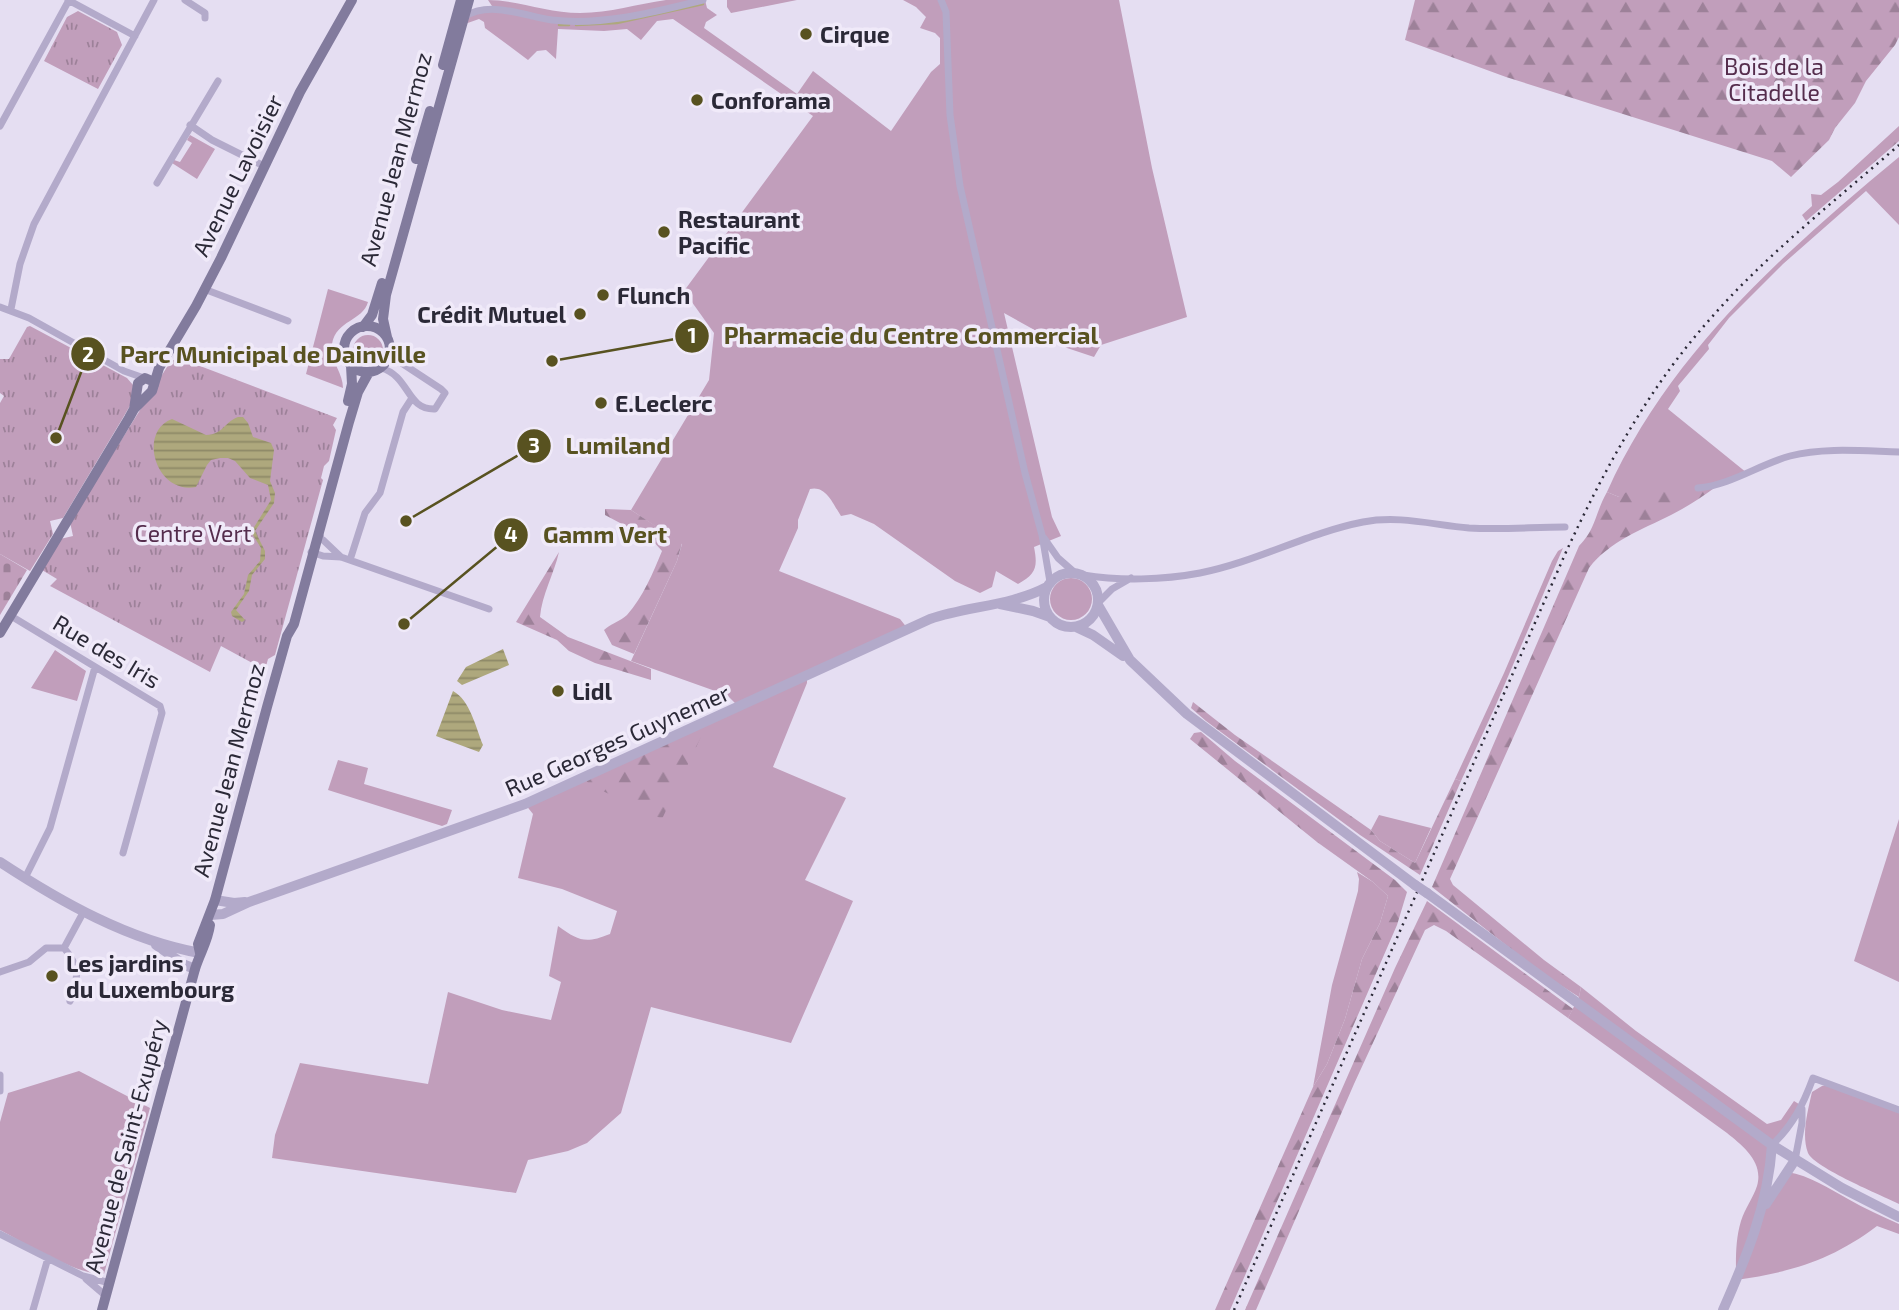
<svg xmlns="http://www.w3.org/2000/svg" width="1899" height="1310" viewBox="0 0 1899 1310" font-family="'Exo 2',sans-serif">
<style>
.green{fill:#c19ebb}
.forest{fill:url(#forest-firs)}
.cemetery{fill:url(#cemetery-stones)}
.park{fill:url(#park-tufts)}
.water{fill:url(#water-rules)}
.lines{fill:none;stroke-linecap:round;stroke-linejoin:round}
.stream{stroke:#aea87d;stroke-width:2.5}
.minor{stroke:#b3aaca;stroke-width:7}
.tertiary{stroke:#b3aaca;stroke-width:10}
.secondary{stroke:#827b9d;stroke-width:10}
.rail{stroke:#2b2937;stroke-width:2.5;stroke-dasharray:2 5;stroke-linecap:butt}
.tertiary-bridge{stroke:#b3aaca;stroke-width:10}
.poi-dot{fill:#585220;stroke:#f0eaf9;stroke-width:2.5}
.labels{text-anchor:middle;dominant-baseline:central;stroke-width:7;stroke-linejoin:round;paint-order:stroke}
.poi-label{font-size:23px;font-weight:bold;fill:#2b2937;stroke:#f0eaf9;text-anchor:start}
.park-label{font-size:23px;fill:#552d4d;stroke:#f0eaf9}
.street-label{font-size:23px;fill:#2b2937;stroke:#f0eaf9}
.leader{fill:none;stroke:#585220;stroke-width:2.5}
.callout-dot{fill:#585220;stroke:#f0eaf9;stroke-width:2.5}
.mark-label{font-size:21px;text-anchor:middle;font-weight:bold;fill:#fff}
.callout-label{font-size:24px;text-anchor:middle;font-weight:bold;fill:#585220;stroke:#f0eaf9;stroke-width:7;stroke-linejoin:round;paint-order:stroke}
</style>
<defs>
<pattern id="forest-firs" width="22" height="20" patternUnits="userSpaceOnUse" patternTransform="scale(1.75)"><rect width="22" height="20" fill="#c19ebb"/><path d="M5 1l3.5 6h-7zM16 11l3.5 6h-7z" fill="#9d8199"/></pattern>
<pattern id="cemetery-stones" width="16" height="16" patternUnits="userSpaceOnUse" patternTransform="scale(1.75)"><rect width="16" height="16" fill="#c19ebb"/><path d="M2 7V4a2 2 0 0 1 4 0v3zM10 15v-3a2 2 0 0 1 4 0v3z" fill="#9d8199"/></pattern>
<pattern id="park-tufts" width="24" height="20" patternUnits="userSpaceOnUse" patternTransform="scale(1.75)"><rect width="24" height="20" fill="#c19ebb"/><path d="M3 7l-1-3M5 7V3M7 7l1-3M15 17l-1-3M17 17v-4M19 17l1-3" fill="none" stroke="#9d8199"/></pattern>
<pattern id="water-rules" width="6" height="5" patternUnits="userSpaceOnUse" patternTransform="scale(1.75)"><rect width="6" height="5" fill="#aea87d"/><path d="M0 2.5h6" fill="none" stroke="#8e8967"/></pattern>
</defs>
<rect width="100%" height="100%" fill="#e5def2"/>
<path class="green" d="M488,0C518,0 548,13 580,13C610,13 637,4 666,0C679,0 692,0 705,0L707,8L717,15L706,22L704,28L797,94L813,71L891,131L931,72L940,64V38L935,33L920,28L926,17L916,7L903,0H1119L1152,168L1187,317L1101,345L1094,357L1067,348L1004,313L1052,517L1061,536L1034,547C1038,567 1036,574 1018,584L996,571L992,587L980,593L955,581L874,524L851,514L841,516C833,504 826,485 810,489L798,520V528L779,571L900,619L908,629L807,676V683L773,767L846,798L805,880L853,901L791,1043L651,1007L621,1113L587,1143L568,1151L528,1160L516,1193L272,1158L275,1135L300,1063L428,1084L448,992L502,1010L551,1020L561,982L549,976L558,926C579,941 585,944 610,934L617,911L562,889L518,878L533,814L525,804L739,707L729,697L718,692L631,661L677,561L682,544L631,510L709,380L714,333L684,291L813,116L673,19L657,21L641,40L627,29L604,31L558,29L556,59L546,50L537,51L528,60L485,28L484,22L479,19L462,25L477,8L492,6Z
M727,0H797L731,13L727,7Z
M190,135L215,149L197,179L172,163L174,160L180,162L192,143L187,140Z
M1899,157V225L1866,191L1783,264L1729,318L1708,345L1709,349L1678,386L1680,391L1668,409L1747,473L1717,486L1619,497L1607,492C1669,354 1784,252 1899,157Z
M328,289L368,302C363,321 336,320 332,344C329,360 343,372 343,388L306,374Z
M353 350a15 15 0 1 1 30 0a15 15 0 1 1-30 0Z
M1563,548L1495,707L1461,781L1455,779L1504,673L1552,561L1558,551Z
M1050 599a21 21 0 1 1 42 0a21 21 0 1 1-42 0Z
M55,650L86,671L77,701L31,688Z
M338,760L368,768L364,784L452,810L447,824L442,826L328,790Z
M1379,815L1431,828L1415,863L1380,841L1371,830Z
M1899,819V982L1854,961Z
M1357,872L1373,882L1388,896L1380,923L1362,959L1345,1019L1327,1064L1313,1087L1332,985L1358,891L1359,879Z
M1581,987L1636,1031L1767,1124L1781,1120L1794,1101L1802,1106L1772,1145L1764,1206L1787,1172C1811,1176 1828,1188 1848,1199C1865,1209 1882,1216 1899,1224V1234L1877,1226C1832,1260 1792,1272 1736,1280C1736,1259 1735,1241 1741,1221C1745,1208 1753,1198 1757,1186C1764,1162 1743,1146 1727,1133L1568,1018L1579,997Z
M79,1071L150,1108L104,1274C77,1275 26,1244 0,1230V1122L8,1093Z
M1832,1084L1899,1110V1204C1881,1195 1815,1168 1808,1153C1801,1135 1808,1110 1812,1092L1822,1086Z"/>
<path class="forest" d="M1415,0H1899V37L1895,45L1866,81L1855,103L1835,128L1829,140L1791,177L1772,161L1506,77L1405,40Z
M1899,126V141L1806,221L1802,215L1812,206L1811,194L1821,195L1838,182Z
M1717,486C1702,497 1687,507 1671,515C1641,530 1610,541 1589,568L1450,879L1453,885L1544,960L1581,987L1579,997L1543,974L1432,887L1579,546C1596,529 1595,513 1607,492L1619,497C1632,482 1696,488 1717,486Z
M605,509L631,510L682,543L677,561L634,654L612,645L604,630C610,624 621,621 627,615C643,597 653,573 662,551L652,540L605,515Z
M559,552C554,574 542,594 540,617L568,637L651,669V680L595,663L569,651L557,640L516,622Z
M1193,702L1235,735L1371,830L1380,841L1415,863L1455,779L1461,781L1420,875L1360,835L1206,721L1191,708Z
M709,720L662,819L590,785L584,778Z
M1201,732L1235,761L1395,880L1407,892L1397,925L1230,1310H1215L1313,1087L1327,1064L1345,1019L1362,959L1380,923L1388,896L1373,882L1317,842L1190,739L1194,733Z
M1427,901L1573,1009L1568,1018L1446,931L1434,925L1425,930L1354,1084L1256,1310H1245L1395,968Z"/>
<path class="cemetery" d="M0,554L27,570L0,615Z"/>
<path class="park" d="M78,11L117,32L122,45L98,89L44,61L67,17Z
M30,326L127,378L133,385L132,402L124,416L63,518L50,521L53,534L30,571L0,554V403L4,396L0,393V359H9L27,327Z
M179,358L337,418L333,425L336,430L329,461L324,466L321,478L323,480L275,655L268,659L265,670L221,646L210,672L52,587L50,586L57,579L42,570L60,539L73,536L70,522L167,367L171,361Z"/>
<path class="water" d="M238,417H243L248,423L253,437L271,443L274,450L270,481L275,493L274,503L255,531L265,551V559L252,575L249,591L236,610L245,620L242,622L232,616L231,612L244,594L248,575L260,561L261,548L251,532L271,500L268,485L250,478L235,461L228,458H220L211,460L207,465L196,487C156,495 137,432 172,419L206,435C224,434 224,422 238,417Z
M503,649L509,665L462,685L457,681L466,667Z
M453,691C470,700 476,728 483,745L479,752L436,736Z"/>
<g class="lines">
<path class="stream" d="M559,25H569
M576,25L617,23L703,4"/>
<path class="minor" d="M68,0L135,36
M185,0L205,13V18
M941,0L946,12L950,115L960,186L1025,473L1042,535L1050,582
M464,17C490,0 524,16 552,20C602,26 655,12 703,0
M190,125L212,140L264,166
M0,126L69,0
M157,183L218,81
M204,289L288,321
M0,307L29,318L124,371L144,378
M11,309L20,264L34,224L154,0
M381,368C410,376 406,410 435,409L445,393L441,389L403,364L390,353
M1698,488C1731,485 1758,465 1790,456C1824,447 1864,451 1899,452
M319,532L321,538L341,557
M1044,538L1058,558L1074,572
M311,552L323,556L341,557L489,609
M350,560L365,513L380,493L403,412L412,398
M1083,575C1120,581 1163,580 1200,573C1256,562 1307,533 1363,522C1400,515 1433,525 1469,528C1502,530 1533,527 1565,527
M1098,603L1112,589L1131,578
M11,616L160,706L162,713L123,853
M25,878L50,828L95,667
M0,972L29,962L46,948H64
M70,1001C79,980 80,966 64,948L84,911
M0,1075V1091
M1772,1145C1793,1125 1803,1105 1813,1078L1899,1110
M1795,1160L1802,1123V1109
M0,1234L83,1276L110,1283
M86,1279L106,1296
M33,1310L48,1258"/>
<path class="tertiary" d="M1044 600a27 27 0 1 1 54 0a27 27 0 1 1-54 0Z
M1000,604L1033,611L1050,617
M1098,605L1130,660L1187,714L1415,885
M1076,627L1093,635L1123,656
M0,862C61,902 128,940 200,953
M1427,893L1772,1145L1842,1188L1899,1217
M215,900L234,903L245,902
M210,915L223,914L249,902L525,804L930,619C968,606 1011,606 1047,587
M156,945L185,965L195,969
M1766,1204L1795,1160
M1723,1310C1747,1256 1768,1205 1772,1145"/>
<path class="secondary" d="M443,65L461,0
M416,159L430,111
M344 349a23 23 0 1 1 46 0a23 23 0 1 1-46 0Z
M363,327L372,315L382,283
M387,337L383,319L386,295L469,0
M348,401L352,384L351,366
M134,409L152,391L159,368L196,306L221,258L300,92L352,0
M0,633L129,418L134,409L138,383L145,378L152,381L154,385
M200,953L198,944L215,900L267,707L287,636L294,624L349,422L358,392L369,372
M102,1310L195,969C200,953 208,941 210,925"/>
<path class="rail" d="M1234,1310L1566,552C1605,468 1649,387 1711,318C1767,254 1835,201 1899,145"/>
<path class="tertiary-bridge" d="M1415,885L1427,893"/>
</g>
<g class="poi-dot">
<circle cx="806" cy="34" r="7"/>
<circle cx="697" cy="100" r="7"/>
<circle cx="664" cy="232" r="7"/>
<circle cx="603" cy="295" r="7"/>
<circle cx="580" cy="314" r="7"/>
<circle cx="601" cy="403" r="7"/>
<circle cx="558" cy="691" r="7"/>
<circle cx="52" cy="976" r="7"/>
</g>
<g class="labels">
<g class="poi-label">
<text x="820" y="34">Cirque</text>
<text x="711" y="100">Conforama</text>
<text x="678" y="219">Restaurant<tspan x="678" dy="26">Pacific</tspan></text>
<text x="617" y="295">Flunch</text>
<text x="566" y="314" text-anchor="end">Crédit Mutuel</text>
<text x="615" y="403">E.Leclerc</text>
<text x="572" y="691">Lidl</text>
<text x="66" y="963">Les jardins<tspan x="66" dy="26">du Luxembourg</tspan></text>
</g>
<g class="park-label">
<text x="1774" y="66">Bois de la<tspan x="1774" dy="26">Citadelle</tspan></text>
<text x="193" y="533">Centre Vert</text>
</g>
<g class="street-label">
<text transform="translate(395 159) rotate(-75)">Avenue Jean Mermoz</text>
<text transform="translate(237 175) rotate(-64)">Avenue Lavoisier</text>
<text transform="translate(107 651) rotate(31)">Rue des Iris</text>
<text transform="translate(617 740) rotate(-24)">Rue Georges Guynemer</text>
<text transform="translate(228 770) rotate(-75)">Avenue Jean Mermoz</text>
<text transform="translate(125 1146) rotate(-75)">Avenue de Saint-Exupéry</text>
</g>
</g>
<path class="leader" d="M552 361L692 336M56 438L88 354M406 521L534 446M404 624L511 535"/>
<g class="callout-dot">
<circle cx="552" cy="361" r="7"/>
<circle cx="56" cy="438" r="7"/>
<circle cx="406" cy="521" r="7"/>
<circle cx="404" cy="624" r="7"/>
<circle cx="692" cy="336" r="18"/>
<circle cx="88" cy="354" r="18"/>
<circle cx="534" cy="446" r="18"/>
<circle cx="511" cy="535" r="18"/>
</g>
<g class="mark-label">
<text x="692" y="343">1</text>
<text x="88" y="362">2</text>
<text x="534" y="453">3</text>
<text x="511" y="542">4</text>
</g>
<g class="callout-label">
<text x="911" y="344">Pharmacie du Centre Commercial</text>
<text x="273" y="363">Parc Municipal de Dainville</text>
<text x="618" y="454">Lumiland</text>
<text x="605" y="543">Gamm Vert</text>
</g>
</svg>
